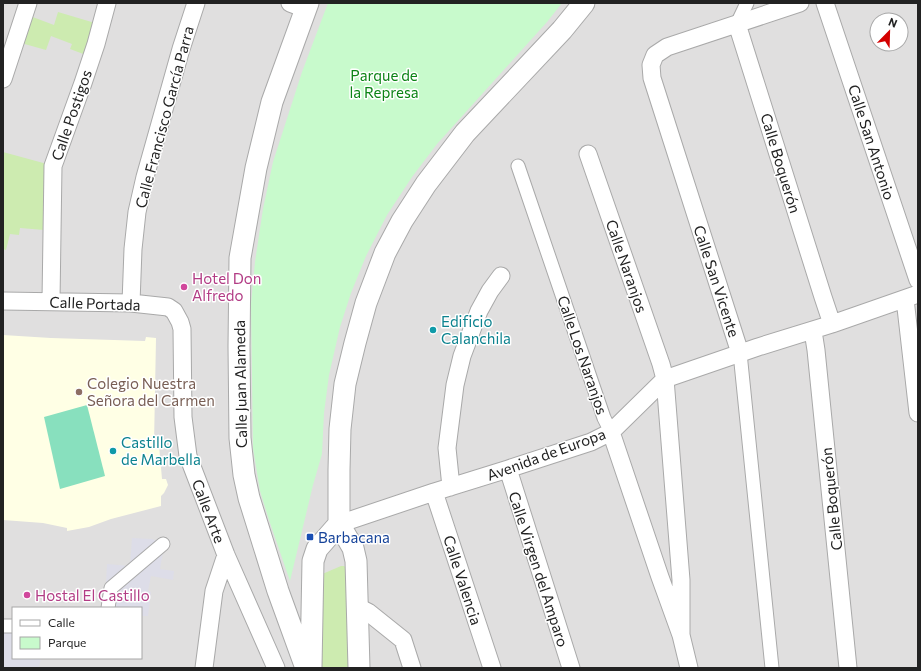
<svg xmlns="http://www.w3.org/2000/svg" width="921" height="671" viewBox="0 0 921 671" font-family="Commissioner,sans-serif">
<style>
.residential{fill:#e0dfdf;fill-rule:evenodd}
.education{fill:#ffffe5}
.grass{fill:#cdebb0}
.park{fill:#c8facc}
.pitch{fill:#88e0be}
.plaza{fill:#dddde8}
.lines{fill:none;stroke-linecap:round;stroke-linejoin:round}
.pedestrian-casing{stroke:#a9a9a9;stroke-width:15}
.minor-casing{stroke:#a9a9a9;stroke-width:19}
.tertiary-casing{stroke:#a9a9a9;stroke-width:23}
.pedestrian{stroke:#fff;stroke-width:13}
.minor{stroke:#fff;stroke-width:17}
.tertiary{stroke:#fff;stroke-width:21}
.hotel-dot{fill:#d1479c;stroke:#fff;stroke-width:1.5}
.culture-dot{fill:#0f9aa8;stroke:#fff;stroke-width:1.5}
.education-dot{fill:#8d6e63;stroke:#fff;stroke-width:1.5}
.transit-dot{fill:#1a4fb4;stroke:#fff;stroke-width:1.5}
.labels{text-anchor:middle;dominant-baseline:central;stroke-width:3;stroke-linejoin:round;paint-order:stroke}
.park-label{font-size:15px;fill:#0c8416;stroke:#fff}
.street-label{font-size:15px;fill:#222;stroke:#fff}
.hotel-label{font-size:15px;fill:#b23c85;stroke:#fff;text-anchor:start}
.culture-label{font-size:15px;fill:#0d838f;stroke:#fff;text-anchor:start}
.education-label{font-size:15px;fill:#785e54;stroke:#fff;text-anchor:start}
.transit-label{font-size:15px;fill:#164399;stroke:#fff;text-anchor:start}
</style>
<rect width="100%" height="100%" fill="#f2efe9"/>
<path class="residential" d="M3,3H918V668H3ZM877,20H901V44H877ZM13,608H141V658H13Z"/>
<path class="education" d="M3,335L51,338L145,341L146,337L156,338L154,444L159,445L162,479H166L168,485L164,493L161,496V506L111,519L89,527L67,531V528L43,523L3,520Z"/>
<path class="grass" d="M58,12L95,23L86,55L70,49L72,44L51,36L46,50L21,43L30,16L54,25Z
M3,152L47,164L44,230L20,228L19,235L10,234L6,250L3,249Z
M341,566H344L348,569L351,668H321L320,575Z"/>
<path class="park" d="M328,3H562L547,22L437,144L412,177L387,215L366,256L351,293L340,327L329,375L324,413L322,454L313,485L290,581L269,520L260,491L253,448L251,304L255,262L263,209L273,162L302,72Z"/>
<path class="pitch" d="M87,405L105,476L60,489L44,417Z"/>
<path class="plaza" d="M132,538L152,539L163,544L164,546L160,569L174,571L173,580L151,576L148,591L151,592L148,616H141V608H104L106,583L107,564L130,566Z
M3,621L13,622V658H41L39,668H3Z"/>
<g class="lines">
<defs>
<path id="pedestrian" d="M737,24L747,3
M518,166L604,418L611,432
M740,353L772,668
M108,608L111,588L163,544
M3,626H13"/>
<path id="minor" d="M290,3L306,9
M825,3L918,280
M737,24L823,297L832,324
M3,79L28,3
M588,154L661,364L665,379L681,580V635
M905,299L918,413
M3,301L131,303L168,307L174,311L180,322L182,329L183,417L188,456L226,555L276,668
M51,301L53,166L83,83L96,44L107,3
M131,303L133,249L137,212L145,177L181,49L196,3
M813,331L816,350L848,668
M740,353L652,78L651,65L655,55L667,47L800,3
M611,432L660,577L681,635L689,668
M508,469L571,668
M451,487L447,448L455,385L462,356L479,311L490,291L501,276
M434,492L492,668
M339,524L434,492L508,469L591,442L611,432L665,379L758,347L832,324L918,294
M358,607L368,612L403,640L412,668
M204,668L214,591L226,555"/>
<path id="tertiary" d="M311,667L313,561L317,549L339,524
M306,668L278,591L249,498L244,475L240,438L239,346L240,258L256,168L272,102L308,3
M359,668L356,561L353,548L339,524V470L340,429L345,384L355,343L366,303L385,253L402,221L426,184L465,133L562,30L584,3"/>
</defs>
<use href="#pedestrian" class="pedestrian-casing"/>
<use href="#minor" class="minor-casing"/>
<use href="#tertiary" class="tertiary-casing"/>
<use href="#pedestrian" class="pedestrian"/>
<use href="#minor" class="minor"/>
<use href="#tertiary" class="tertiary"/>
</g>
<g class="hotel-dot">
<circle cx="184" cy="287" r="4"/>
<circle cx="27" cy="595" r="4"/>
</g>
<g class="culture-dot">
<circle cx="433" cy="330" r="4"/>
<circle cx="113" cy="451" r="4"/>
</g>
<circle class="education-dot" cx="79" cy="392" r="4"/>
<rect class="transit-dot" x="306" y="533" width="8" height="8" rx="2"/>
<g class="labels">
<g class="park-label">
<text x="384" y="75">Parque de<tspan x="384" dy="17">la Represa</tspan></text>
</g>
<g class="street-label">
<text transform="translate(71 115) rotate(-71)">Calle Postigos</text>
<text transform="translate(164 117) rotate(-75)">Calle Francisco García Parra</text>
<text transform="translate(872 142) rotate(72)">Calle San Antonio</text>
<text transform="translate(781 163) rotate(73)">Calle Boquerón</text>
<text transform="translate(627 266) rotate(71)">Calle Naranjos</text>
<text transform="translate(717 281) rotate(72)">Calle San Vicente</text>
<text transform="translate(95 303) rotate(2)">Calle Portada</text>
<text transform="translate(583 355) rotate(71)">Calle Los Naranjos</text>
<text transform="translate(240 384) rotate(-91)">Calle Juan Alameda</text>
<text transform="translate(546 454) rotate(-20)">Avenida de Europa</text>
<text transform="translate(831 499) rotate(-96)">Calle Boquerón</text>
<text transform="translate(209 511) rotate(69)">Calle Arte</text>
<text transform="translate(539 569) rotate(72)">Calle Virgen del Amparo</text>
<text transform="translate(463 580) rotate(72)">Calle Valencia</text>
</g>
<g class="hotel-label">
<text x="192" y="278">Hotel Don<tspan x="192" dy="17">Alfredo</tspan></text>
<text x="35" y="595">Hostal El Castillo</text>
</g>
<g class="culture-label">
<text x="441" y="321">Edificio<tspan x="441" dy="17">Calanchila</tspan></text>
<text x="121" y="442">Castillo<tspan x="121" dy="17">de Marbella</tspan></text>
</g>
<g class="education-label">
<text x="87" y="383">Colegio Nuestra<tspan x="87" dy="17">Señora del Carmen</tspan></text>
</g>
<g class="transit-label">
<text x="318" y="537">Barbacana</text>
</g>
</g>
<rect width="921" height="671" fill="none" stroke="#222222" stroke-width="8"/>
<rect x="12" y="607" width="130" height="52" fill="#ffffff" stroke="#a7a7a7"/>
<rect x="20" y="620" width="20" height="6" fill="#ffffff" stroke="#a7a7a7"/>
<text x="48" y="627" font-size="12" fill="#222222">Calle</text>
<rect x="20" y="637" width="20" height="12" fill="#c8facc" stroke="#a7a7a7"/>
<text x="48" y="647" font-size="12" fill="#222222">Parque</text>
<g transform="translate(889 32) rotate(23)"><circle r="19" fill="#ffffff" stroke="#a7a7a7"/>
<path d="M0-3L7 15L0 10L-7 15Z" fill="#d40000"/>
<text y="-6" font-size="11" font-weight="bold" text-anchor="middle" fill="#222222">N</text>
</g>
</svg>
